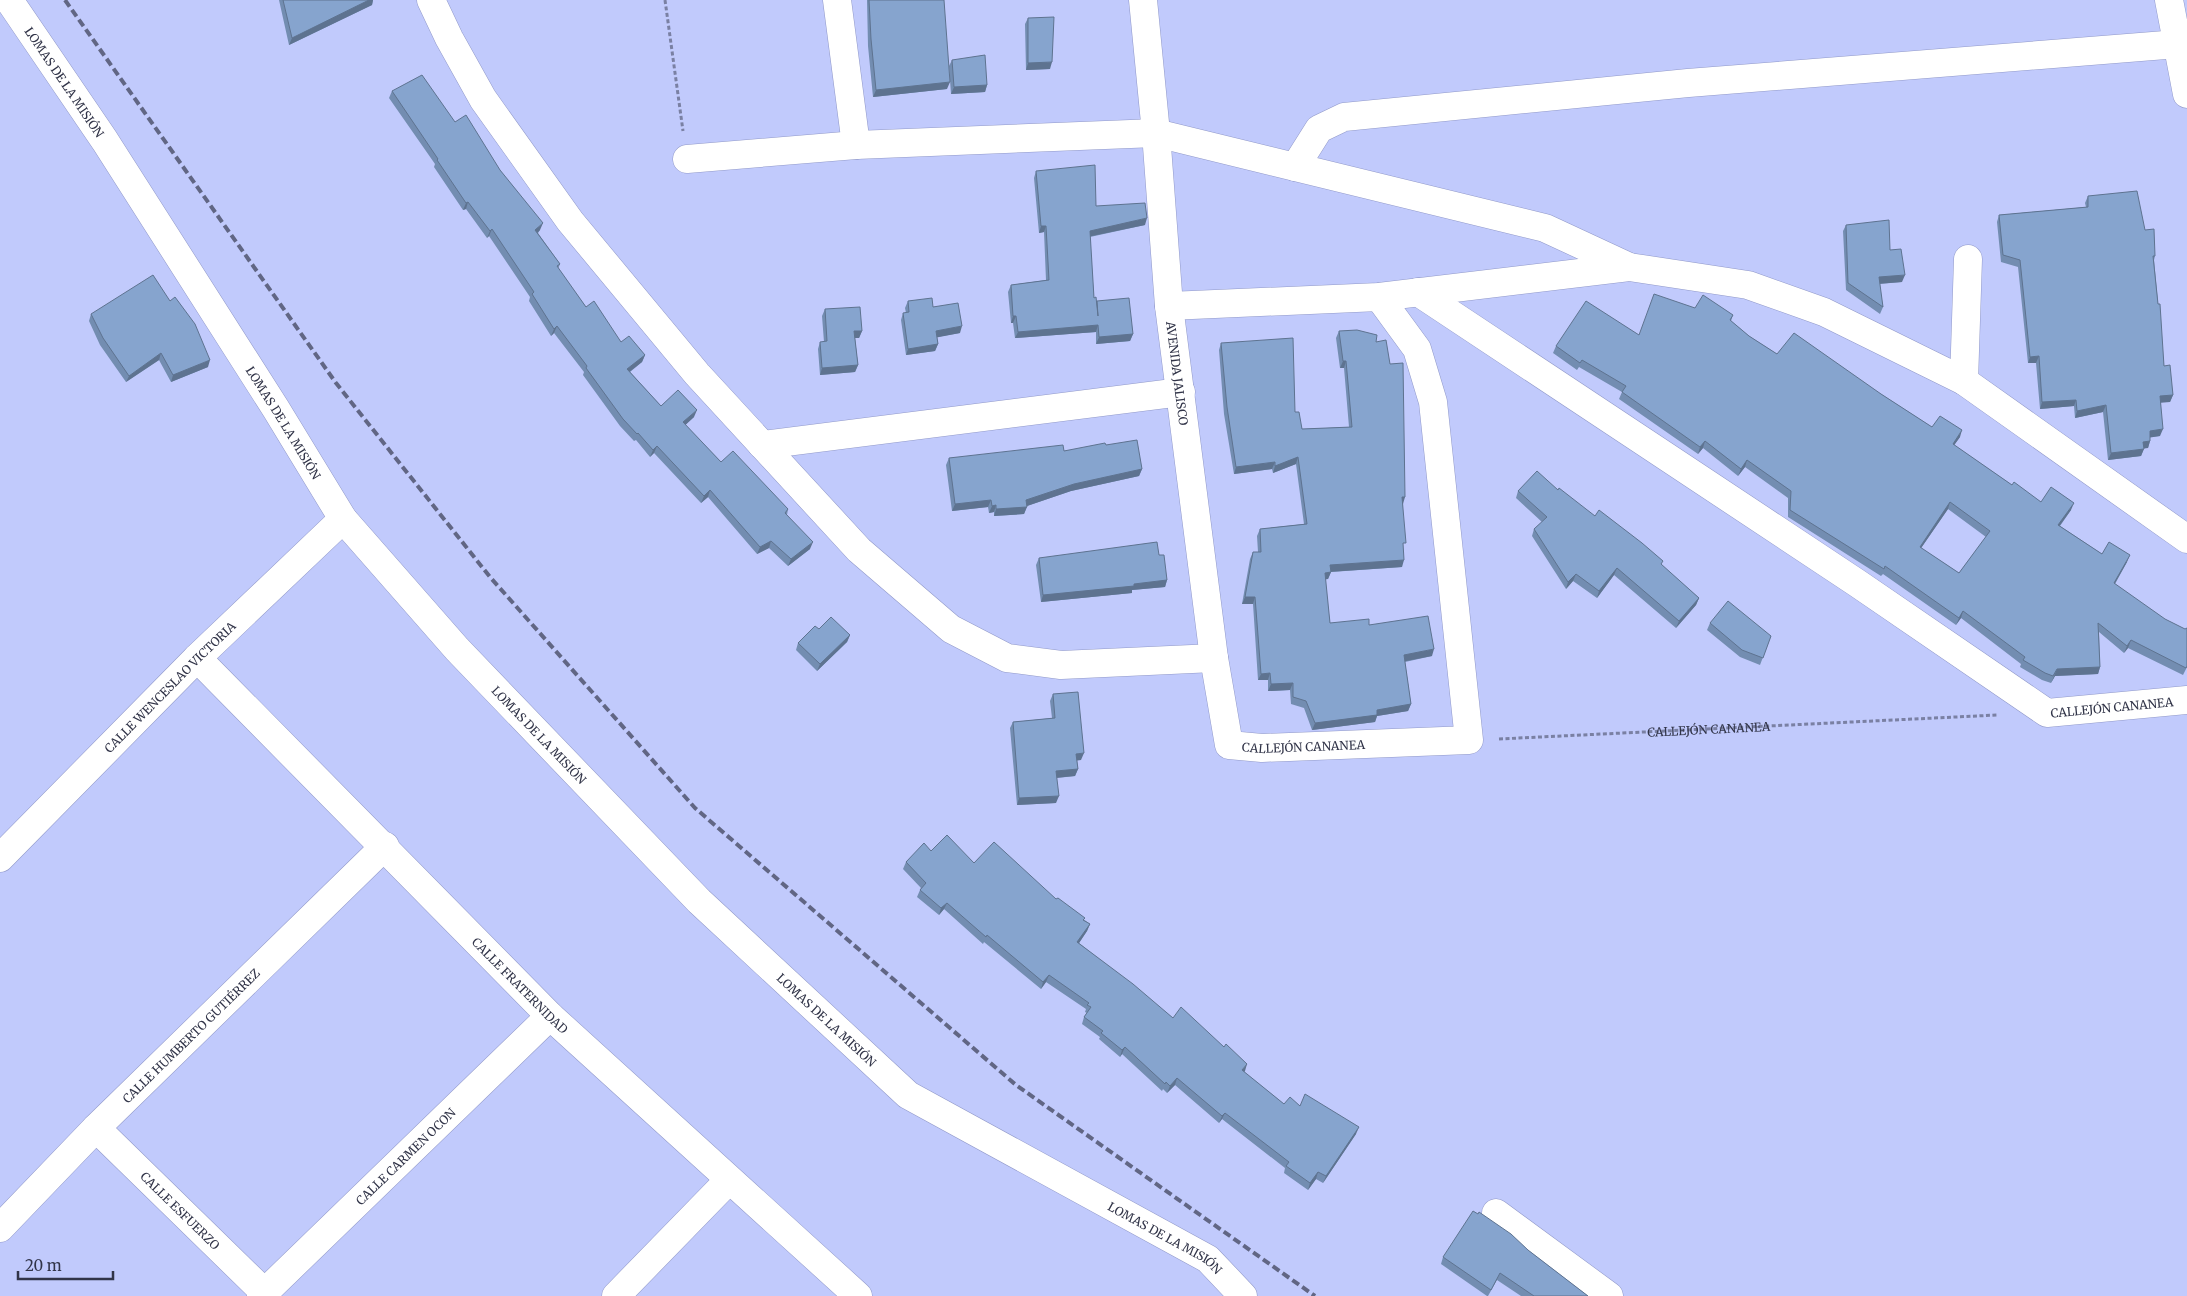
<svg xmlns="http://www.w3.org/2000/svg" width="2187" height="1296" viewBox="0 0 2187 1296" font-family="Merriweather,serif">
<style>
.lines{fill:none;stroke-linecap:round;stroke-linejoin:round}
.minor-casing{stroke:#9199c9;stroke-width:29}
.path{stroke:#7a80a3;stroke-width:3;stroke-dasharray:4 2.5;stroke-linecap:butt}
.minor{stroke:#fff;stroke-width:28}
.rail{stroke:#616684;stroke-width:4;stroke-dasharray:8 4;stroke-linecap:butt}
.wall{fill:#738db1;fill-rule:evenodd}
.shaded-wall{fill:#5e7390}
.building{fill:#86a4ce;stroke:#5e7390;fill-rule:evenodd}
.labels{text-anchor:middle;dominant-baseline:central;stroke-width:5;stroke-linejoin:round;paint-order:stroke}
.street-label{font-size:12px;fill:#313448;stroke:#c1cafc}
</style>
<rect width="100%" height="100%" fill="#c1cafc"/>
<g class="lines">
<defs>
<g id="minor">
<path id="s2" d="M9,0L105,141L276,409L343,519L457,649L699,901L908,1095L1208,1259L1243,1296"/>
<path d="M431,0L449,38L483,99L570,221L697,374L859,550L951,629L1007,658L1061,665L1214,658"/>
<path d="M837,0L856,145"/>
<path id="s3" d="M1143,0L1156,133L1169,306L1214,658L1229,745L1262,748L1469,740L1433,402L1417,349L1379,297"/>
<path d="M2169,0L2187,94"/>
<path d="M687,159L856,145L1156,133L1545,228L1629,267"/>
<path d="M1295,167L1319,129L1344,117L1688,83L2178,44"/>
<path id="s4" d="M1418,292L1857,583L2047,713L2187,700"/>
<path d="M1169,306L1379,297L1629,267L1748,285L1824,312L1964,381L2187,539"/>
<path d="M1964,381L1968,259"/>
<path d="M762,445L1181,392"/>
<path id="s5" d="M197,658L550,1016L858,1296"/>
<path id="s6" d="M0,858L197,658L343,519"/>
<path id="s7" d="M96,1128L264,1292"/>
<path d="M1496,1213L1609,1296"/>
<path id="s8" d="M0,1228L96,1128L385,846"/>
<path id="s9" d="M261,1296L550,1016"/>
<path d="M616,1296L729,1180"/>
</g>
</defs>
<use href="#minor" class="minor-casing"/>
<g class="path">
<path d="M665,0L683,131"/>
<path id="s1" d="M1499,739L1997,715"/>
</g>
<use href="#minor" class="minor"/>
<path class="rail" d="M65,0L336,383L490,577L695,808L1016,1085L1315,1296"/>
</g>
<path class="wall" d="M279,0H373L372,5L289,45Z
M867,0H944L947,89L873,97L868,46Z
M1028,18L1050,69L1026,70L1025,24Z
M952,60L987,85L985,92L951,94L949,66Z
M392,91L455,122L500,170L540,230L538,233L560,264L558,269L586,307L621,342L645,355L642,362L630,372L661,406L694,417L685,425L721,462L788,509L787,515L810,549L788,566L769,548L757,554L708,497L701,503L654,453L650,457L636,440L634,441L620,426L583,375L584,372L554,333L551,336L529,301L530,297L489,236L487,238L466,209L463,210L434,167L435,164L389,98Z
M1036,171L1096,206L1145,225L1090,237L1094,298L1096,304L1097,301L1133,334L1130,341L1096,344V332L1015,338L1013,323H1011L1008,292L1011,285L1046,280L1044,232L1039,233L1034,178Z
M2088,196L2145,230L2155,256L2154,260L2164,366L2173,395L2170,402H2161L2160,436L2150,437V441L2148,448H2144L2141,456L2108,460L2103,412L2075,418L2074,406L2040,409L2036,363H2028L2018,267L2001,262L1997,222L1999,215L2086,207L2085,203Z
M1846,225L1890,250L1902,282L1879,284L1883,307L1880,314L1846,290L1843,231Z
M908,301L933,307L960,333L937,337L938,344L935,351L906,355L901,320L903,313H906L905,308Z
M1695,308L1733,315L1731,321L1749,336L1777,354L1881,394L1932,427L1960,437L1954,445L2012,485L2041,502L2071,510L2060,526L2102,554L2127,562L2115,584L2187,667L2183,675L2128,648L2124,653L2099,632L2100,667L2098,674L2055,676L2051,683L2042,680L2020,667L2021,664L1961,618L1956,625L1883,574L1881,576L1788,517V498L1745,467L1738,476L1703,448L1698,454L1619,399L1622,392L1579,367L1577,370L1553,353L1556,346L1639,335ZM1948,509L1986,537L1959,573L1921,548Z
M825,309L862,331L859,338H855L858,365L855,372L820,375L818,349L820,342H824L822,316Z
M91,314L208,367L171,382L159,360L126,382L100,345L89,321Z
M1339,331L1376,342L1403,504V549L1402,567L1331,572L1328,579H1325L1330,623L1369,625L1432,656L1405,662L1411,704L1408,711L1377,716L1375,722L1312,730L1304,708L1291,704L1290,690L1268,691V680H1258L1253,604H1242L1250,559L1253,552H1258L1257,536L1260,529L1304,524L1296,464L1273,473L1272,469L1234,474L1224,414L1219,350L1221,343L1295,412L1302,429L1349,427L1344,368H1340L1336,338Z
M1106,445L1142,469L1139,476L1071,491L1027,506L1024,514L994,516V512L989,513L988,507L952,511L946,465L949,458L1064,451Z
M1558,490L1661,565L1699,598L1696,605L1676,628L1614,575L1597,598L1573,581L1566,589L1532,536L1534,529L1542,522L1516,498L1518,491Z
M1159,555L1167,580L1165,587L1132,590V593L1041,602L1036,565L1039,558Z
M1710,623L1771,636L1760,665L1740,657L1707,630Z
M850,635L847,642L817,671L796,650L798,643Z
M1053,694L1081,760H1077L1078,769L1075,776L1057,778L1056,803L1017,805L1010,728L1013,722L1052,718L1050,701Z
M931,851L974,863L1056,899L1090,924L1087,931L1079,943L1173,1018L1245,1071L1244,1072L1284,1104L1300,1106L1356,1134L1323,1183L1316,1179L1308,1190L1284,1173L1285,1168L1222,1119L1219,1123L1175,1085L1167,1093L1163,1089L1162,1091L1122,1054L1120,1057L1099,1039L1100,1037L1082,1024L1084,1017L1087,1013L1085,1012L1086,1009L1046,982L1041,989L984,942L983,944L944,909L939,915L917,897L920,890L921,888L903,869L906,862Z
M1528,1250L1588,1296H1521L1497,1280L1488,1296H1487L1441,1264L1443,1257Z"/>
<path class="shaded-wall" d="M369,0H373L372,5L289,45L292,38Z
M1052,62L1050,69L1026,70L1028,63Z
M950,82L947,89L873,97L876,90Z
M987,85L985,92L951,94L954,87Z
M468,202L466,209L463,210L466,203Z
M1147,218L1145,225L1087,237L1090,231Z
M543,223L540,230L533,237L535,230Z
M1041,226H1046L1044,232L1039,233Z
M492,229L489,236L487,238L490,231Z
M1905,275L1902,282L1876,284L1879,277Z
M1013,316H1016L1013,323H1011Z
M1098,325L1096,332L1015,338L1018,332Z
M557,326L554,333L551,336L554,329Z
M962,326L960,333L934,338L936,331Z
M854,331H862L859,338H852Z
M1133,334L1130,341L1096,344L1099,337Z
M938,344L935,351L906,355L908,349Z
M161,353L159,360L126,382L129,376Z
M645,355L642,362L624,376L627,369Z
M2039,356L2036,363H2028L2030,357Z
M210,360L208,367L171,382L173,375Z
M1343,361H1346L1344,368H1340Z
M858,365L855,372L820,375L822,368Z
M2173,395L2170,402L2158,403L2160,396Z
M2076,400L2074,406L2040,409L2042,402Z
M2106,405L2103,412L2075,418L2077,411Z
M697,410L694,417L680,430L683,422Z
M2163,429L2160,436L2147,438L2150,431Z
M1962,430L1960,437L1950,451L1953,444Z
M1705,441L1703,448L1698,454L1700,447Z
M2150,441L2148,448L2140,449L2143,442Z
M657,446L654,453L650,457L653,450Z
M2144,449L2141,456L2108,460L2111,453Z
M1298,457L1296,464L1273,473L1275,466Z
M1747,460L1745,467L1738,476L1741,469Z
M1275,462L1272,469L1234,474L1236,467Z
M1142,469L1139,476L1071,491L1024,507L1026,500L1074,484Z
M710,490L708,497L701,503L704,496Z
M1402,497H1405L1403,504H1399Z
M991,500L988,507L952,511L955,504Z
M1950,502L1948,509L1917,554L1920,547Z
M2074,503L2071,510L2055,532L2058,525Z
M996,505L994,512L989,513L992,506Z
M1027,507L1024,514L994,516L996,509Z
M771,541L769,548L757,554L760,547Z
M813,542L810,549L788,566L791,559Z
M2130,555L2127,562L2111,590L2114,583Z
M1404,560L1402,567L1328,572L1330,565Z
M1617,568L1614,575L1597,598L1599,591Z
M1331,572L1328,579L1322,580L1325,573Z
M1576,574L1573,581L1566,589L1568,582Z
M1167,580L1165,587L1132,590V593L1041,602L1043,595Z
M1245,597H1255L1253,604H1242Z
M1699,598L1696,605L1676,628L1679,621Z
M1963,611L1961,618L1956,625L1959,618Z
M850,635L847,642L817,671L820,664Z
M2131,640L2128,648L2124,653L2127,646Z
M1434,649L1432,656L1401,662L1404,655Z
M2100,667L2098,674L2055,676L2051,683L2057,669Z
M1270,673L1268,680H1258L1261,674Z
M1293,683L1290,690L1268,691L1271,684Z
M1411,704L1408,711L1377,716L1375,722L1312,730L1315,723L1377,710Z
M1084,753L1081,760L1074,761L1076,754Z
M1078,769L1075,776L1054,778L1056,771Z
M1059,796L1056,803L1017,805L1019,798Z
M947,903L944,909L939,915L941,908Z
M1090,924L1087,931L1075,949L1077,942Z
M1049,975L1046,982L1041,989L1043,982Z
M1125,1047L1122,1054L1120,1057L1122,1050Z
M1247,1064L1245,1071L1239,1077L1242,1070Z
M1177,1078L1175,1085L1167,1093L1170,1086Z
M1225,1113L1222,1119L1219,1123L1222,1116Z
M1359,1127L1356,1134L1323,1183L1326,1176Z
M1318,1172L1316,1179L1308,1190L1310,1183Z"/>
<path class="building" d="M283,0H369L292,38Z
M869,0H944L950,82L876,90L871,39Z
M1054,17L1052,62L1028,63V18Z
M985,55L987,85L954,87L952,60Z
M422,75L455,122L466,115L500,170L543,223L535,230L560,264L557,266L586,307L594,301L621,342L629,336L645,355L627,369L661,406L678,390L697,410L683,422L721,462L733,451L788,509L785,513L813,542L791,559L771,541L760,547L710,490L704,496L657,446L653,450L638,433L637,434L623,419L586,368L587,366L557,326L554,329L532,294L534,292L492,229L490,231L468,202L466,203L437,160L438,159L392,91Z
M1095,165L1096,206L1145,203L1147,218L1090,231L1094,298L1096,297L1098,316L1097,301L1129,298L1133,334L1099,337L1098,325L1018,332L1016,316H1013L1011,285L1049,280L1046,226H1041L1036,171Z
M2137,191L2145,230L2154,229L2155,256H2153L2158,304H2160L2164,366L2170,365L2173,395L2160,396L2163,429L2150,431V441L2143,442L2144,449L2111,453L2106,405L2077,411L2076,400L2042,402L2039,356L2030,357L2020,260L2003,255L1999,215L2088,207V196Z
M1889,220L1890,250L1901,249L1905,275L1879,277L1883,307L1848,283L1846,225Z
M153,275L170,301L175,297L195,324L210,360L173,375L161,353L129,376L103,338L91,314Z
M1654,294L1695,308L1703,295L1733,315L1730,320L1749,336L1777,354L1794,333L1881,394L1932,427L1940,416L1962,430L1953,444L2012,485L2014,482L2041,502L2051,487L2074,503L2058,525L2102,554L2109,542L2130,555L2114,583L2165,619L2185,629L2187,628V666L2186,668L2131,640L2127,646L2098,623L2100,667L2057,669L2053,676L2045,673L2023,660L2025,657L1963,611L1959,618L1885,566L1884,569L1790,510L1791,491L1747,460L1741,469L1705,441L1700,447L1622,392L1626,386L1582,360L1580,363L1556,346L1586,301L1639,335ZM1950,502L1990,531L1959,573L1920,547Z
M932,298L933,307L958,303L962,326L936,331L938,344L908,349L903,313L909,312L908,301Z
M860,307L862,331H854L858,365L822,368L820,342L827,341L825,309Z
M1357,330L1377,335L1376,342L1386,340L1390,364L1403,363L1405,497H1402L1406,543H1403L1404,560L1330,565L1331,572L1325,573L1330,623L1369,619V625L1428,616L1434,649L1404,655L1411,704L1377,710V715L1315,723L1306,701L1293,697V683L1271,684L1270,673L1261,674L1255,597H1245L1253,552H1261L1260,529L1307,524L1298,457L1275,466V462L1236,467L1227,407L1221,343L1293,338L1295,412H1299L1302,429L1352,427L1346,361H1343L1339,331Z
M1137,440L1142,469L1074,484L1026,500L1027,507L996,509V505L992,506L991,500L955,504L949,458L1063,445L1064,451L1105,443L1106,445Z
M1537,471L1558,490L1559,488L1595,516L1599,510L1642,543L1663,561L1661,564L1699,598L1679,621L1617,568L1599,591L1576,574L1568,582L1534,529L1547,517L1518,491Z
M1157,542L1159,555H1164L1167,580L1134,584V586L1043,595L1039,558Z
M1728,601L1771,636L1763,658L1742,650L1710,623Z
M831,617L850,635L820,664L798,643L815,626L819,629Z
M1078,692L1084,753L1076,754L1078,769L1056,771L1059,796L1019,798L1013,722L1055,718L1053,694Z
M947,835L974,863L994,842L1056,899L1058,898L1085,918L1083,920L1090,924L1077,942L1133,984L1173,1018L1181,1007L1224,1047L1226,1044L1247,1064L1242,1070L1284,1104L1290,1097L1300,1106L1305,1094L1359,1127L1326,1176L1318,1172L1310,1183L1286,1166L1289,1162L1225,1113L1222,1116L1177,1078L1170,1086L1166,1082L1165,1084L1125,1047L1122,1050L1101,1033L1103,1031L1084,1017L1091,1007L1087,1005L1089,1003L1049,975L1043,982L987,935L986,937L947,903L941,908L920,890L926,883L906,862L924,843L931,851Z
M1473,1211L1478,1214L1479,1212L1511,1234L1528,1250L1588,1296H1534L1500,1273L1491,1290L1443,1257Z"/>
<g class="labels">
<g class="street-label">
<text stroke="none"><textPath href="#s2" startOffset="99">LOMAS DE LA MISIÓN</textPath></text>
<text stroke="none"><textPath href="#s3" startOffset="375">AVENIDA JALISCO</textPath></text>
<text stroke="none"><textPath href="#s2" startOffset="504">LOMAS DE LA MISIÓN</textPath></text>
<text stroke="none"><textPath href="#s6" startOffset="241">CALLE WENCESLAO VICTORIA</textPath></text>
<text stroke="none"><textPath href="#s4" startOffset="822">CALLEJÓN CANANEA</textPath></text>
<text stroke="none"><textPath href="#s1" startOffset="210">CALLEJÓN CANANEA</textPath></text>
<text stroke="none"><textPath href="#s2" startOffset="909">LOMAS DE LA MISIÓN</textPath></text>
<text stroke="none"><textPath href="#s3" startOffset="825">CALLEJÓN CANANEA</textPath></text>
<text stroke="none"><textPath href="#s5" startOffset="460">CALLE FRATERNIDAD</textPath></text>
<text stroke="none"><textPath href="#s2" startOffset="1314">LOMAS DE LA MISIÓN</textPath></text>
<text stroke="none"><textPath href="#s8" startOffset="271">CALLE HUMBERTO GUTIÉRREZ</textPath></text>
<text stroke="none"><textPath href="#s9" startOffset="201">CALLE CARMEN OCON</textPath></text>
<text stroke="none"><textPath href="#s7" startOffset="118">CALLE ESFUERZO</textPath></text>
<text stroke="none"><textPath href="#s2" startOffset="1719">LOMAS DE LA MISIÓN</textPath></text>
</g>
</g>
<path d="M18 1271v8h95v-8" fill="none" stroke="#313448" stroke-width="2.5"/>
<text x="25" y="1271" font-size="15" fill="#313448" stroke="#c1cafc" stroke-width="4" paint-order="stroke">20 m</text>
</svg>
